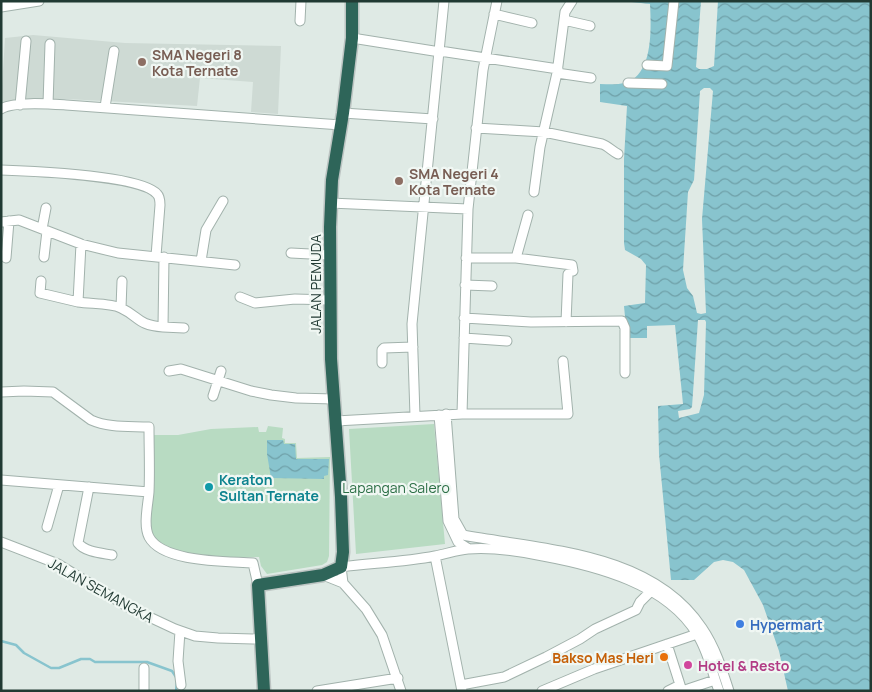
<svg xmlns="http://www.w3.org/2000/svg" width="872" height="692" viewBox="0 0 872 692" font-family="Manrope,sans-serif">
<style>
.built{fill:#cedad4}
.park{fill:#b8dbc2}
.water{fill:url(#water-waves)}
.pier{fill:#dfeae5}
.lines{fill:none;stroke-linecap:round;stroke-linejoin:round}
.stream{stroke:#88c4ce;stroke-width:2.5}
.minor-casing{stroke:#a2b2ac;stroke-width:11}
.highway-casing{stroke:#bcc4c2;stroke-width:15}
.minor{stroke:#fff;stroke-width:9}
.highway{stroke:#2e6559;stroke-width:12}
.education-dot{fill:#8d6e63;stroke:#f0f7f3;stroke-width:2}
.culture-dot{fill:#0f9aa8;stroke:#f0f7f3;stroke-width:2}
.shop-dot{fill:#3f7fe0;stroke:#f0f7f3;stroke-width:2}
.food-dot{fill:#e8710a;stroke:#f0f7f3;stroke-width:2}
.hotel-dot{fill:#d1479c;stroke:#f0f7f3;stroke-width:2}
.labels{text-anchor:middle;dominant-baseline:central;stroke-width:4.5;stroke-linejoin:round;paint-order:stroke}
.education-label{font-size:14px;font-weight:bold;fill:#785e54;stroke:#f0f7f3;text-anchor:start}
.street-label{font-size:14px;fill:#213a33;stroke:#f0f7f3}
.culture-label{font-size:14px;font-weight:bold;fill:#0d838f;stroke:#f0f7f3;text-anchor:start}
.park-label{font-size:14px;fill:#2c6f46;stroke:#f0f7f3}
.shop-label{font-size:14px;font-weight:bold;fill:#366cbe;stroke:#f0f7f3;text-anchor:start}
.food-label{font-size:14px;font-weight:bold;fill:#c56008;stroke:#f0f7f3;text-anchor:end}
.hotel-label{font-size:14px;font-weight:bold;fill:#b23c85;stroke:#f0f7f3;text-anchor:start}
</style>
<defs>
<pattern id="water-waves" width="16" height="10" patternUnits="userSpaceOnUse" patternTransform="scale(1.25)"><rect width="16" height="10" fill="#88c4ce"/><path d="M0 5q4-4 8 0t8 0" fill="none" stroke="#6fa0a8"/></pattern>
</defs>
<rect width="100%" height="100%" fill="#dfeae5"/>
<path class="built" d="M33,35L125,43L281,46L278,114L251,112L253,82L200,78L197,106L66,99L23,100L1,103L5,38Z"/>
<path class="park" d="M434,424L445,544L356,554L349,429Z
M268,426L283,428L282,438L285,439V443H296L297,458L330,457L329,556L327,562L322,565L267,574L261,566L259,557C231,558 200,560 173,550C164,547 157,540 150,534L153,435H178L211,429L258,427L259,432H266Z"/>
<path class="water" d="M622,1H871V691H788L779,651L763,605L744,570L733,562L723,560L714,562L694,580H671L659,454L658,406L683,404L675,325L647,326V338H627L624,306L645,303L646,265L641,259L625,250L624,243V159L627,106L600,102V84C608,84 617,85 624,83C654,76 651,27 650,4Z
M267,440H283L284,444H295L296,459H329L328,475L324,476V479L271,478L267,454Z"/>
<path class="pier" d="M701,1H718L714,66L707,69H699L696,67Z
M704,88H710L713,91L702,219L706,313L701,314L697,313L693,296L687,288L683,270L688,192L694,180L700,91Z
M698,320H705L706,322L704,395L699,413L679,418L678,411L690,409L692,407Z"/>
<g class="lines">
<path class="stream" d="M1,641L16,645L24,653L51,668H59L81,659H90L95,662H147L172,671L176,677
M176,691L177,682"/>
<defs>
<path id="minor" d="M1,7L39,1
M494,14L532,23
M564,20L590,26
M300,21L301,1
M352,38L440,52
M440,51L558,69
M647,65L667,66L674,1
M557,73L591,78
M628,83L662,84
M48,104L50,44
M20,105L26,41
M105,107L114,51
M1,109C13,101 51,104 66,105L341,125
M343,113L433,119
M476,128L544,132L602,144C608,146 612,151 618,154
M1,170C29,171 141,175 157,194C160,197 160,201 160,205L156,256
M534,192L540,147L557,73L565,12L572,1
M330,203L468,209
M1,222L19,220L81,244L118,253L235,265
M42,229L46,208
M81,244L78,302C90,304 111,303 121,308C140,317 137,325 163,327L164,257
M291,253L330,255
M44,257L47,231
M6,258L9,221
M466,258H516L528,215
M516,258L572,265L573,271
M201,261L206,230L223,201
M41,281L40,293L78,302
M465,285L492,286
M240,297L255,303L295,299L330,300
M121,308L122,281
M464,318L531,322L622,321L625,328V373
M566,322L568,274
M163,327L184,328
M464,338L507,341
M382,363V350L384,348L413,347
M169,371L181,369L251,391L271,395L296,398L334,399
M1,392L24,391L53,392L91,420C109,428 129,426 149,427C149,448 150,470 149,492C148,505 143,525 149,537C163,563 228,561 253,563L258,585
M213,396L221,371
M446,414L454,519L463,535
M462,414L468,209L483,70L497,1
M439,415L448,521L458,542L469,549
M415,416L412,324L444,1
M336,421L462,414H568L563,361
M1,480L149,492
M89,487L78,543C85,552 101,553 112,555
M47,527L59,485
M463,535C544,550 652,552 702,628C715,647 722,669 729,691
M1,542L58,564L128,607L175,629L195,636L218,638L253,639L261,638
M435,556L462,691
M323,575L343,583
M180,631L178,661L181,685
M667,644L682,691L715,680
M144,668V691
M461,685L504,677L546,657L580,639L595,629L636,610L640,602L651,591
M317,691L398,678
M401,691L382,635L366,609L343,583L341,567C372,563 405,562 435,556C446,554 457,550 468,549C493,547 519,551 543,556C597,566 667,584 697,634C708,651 712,672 719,691
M542,691L594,669L697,634
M668,691L680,685"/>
<path id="highway" d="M264,691L258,585L323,575L341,567L343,552L341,497L331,359L330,227L332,180L343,113L352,38V1"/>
</defs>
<use href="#minor" class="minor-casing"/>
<use href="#highway" class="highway-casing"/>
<use href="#minor" class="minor"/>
<use href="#highway" class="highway"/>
</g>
<g class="education-dot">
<circle cx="142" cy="62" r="5"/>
<circle cx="399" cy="181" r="5"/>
</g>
<circle class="culture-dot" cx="209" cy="487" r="5"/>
<circle class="shop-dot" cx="740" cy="624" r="5"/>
<circle class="food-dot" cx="664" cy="657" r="5"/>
<circle class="hotel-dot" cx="688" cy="665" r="5"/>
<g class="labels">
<g class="education-label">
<text x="152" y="54">SMA Negeri 8<tspan x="152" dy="16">Kota Ternate</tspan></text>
<text x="409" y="173">SMA Negeri 4<tspan x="409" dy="16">Kota Ternate</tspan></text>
</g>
<g class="street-label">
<text transform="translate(315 284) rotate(-90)">JALAN PEMUDA</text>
<text transform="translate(101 590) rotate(29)">JALAN SEMANGKA</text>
</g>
<g class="culture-label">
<text x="219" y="479">Keraton<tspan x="219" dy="16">Sultan Ternate</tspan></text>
</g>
<g class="park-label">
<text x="396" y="487">Lapangan Salero</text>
</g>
<g class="shop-label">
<text x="750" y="624">Hypermart</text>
</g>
<g class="food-label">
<text x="654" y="657">Bakso Mas Heri</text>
</g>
<g class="hotel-label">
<text x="698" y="665">Hotel &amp; Resto</text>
</g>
</g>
<rect width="872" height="692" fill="none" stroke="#213a33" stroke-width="5"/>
</svg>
